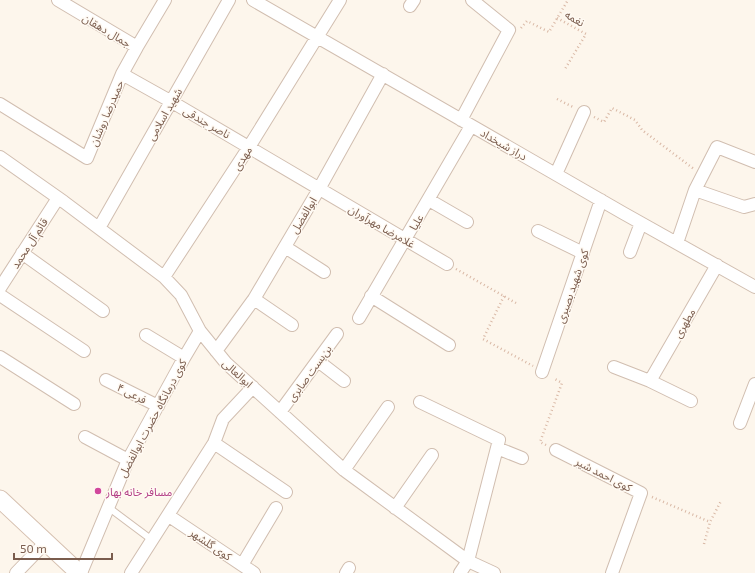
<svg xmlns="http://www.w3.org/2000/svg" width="755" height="573" viewBox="0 0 755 573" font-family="'Exo 2','Noto Sans Arabic',sans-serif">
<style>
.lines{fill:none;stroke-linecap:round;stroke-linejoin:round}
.lane-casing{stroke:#d1beb0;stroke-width:8}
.street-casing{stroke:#d1beb0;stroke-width:14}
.secondary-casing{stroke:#d6c0b0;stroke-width:19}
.path{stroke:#d9b8a5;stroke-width:2.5;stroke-dasharray:1 3;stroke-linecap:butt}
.lane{stroke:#fff;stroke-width:6}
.street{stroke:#fff;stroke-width:12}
.secondary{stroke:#fff;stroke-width:17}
.hotel-dot{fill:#d1479c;stroke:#fffaf3;stroke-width:1.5}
.labels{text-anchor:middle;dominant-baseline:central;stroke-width:3;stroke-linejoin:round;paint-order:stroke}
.street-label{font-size:11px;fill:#7a5c4d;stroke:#fffaf3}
.hotel-label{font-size:11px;fill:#b23c85;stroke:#fffaf3;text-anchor:start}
</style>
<rect width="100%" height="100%" fill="#fdf6ec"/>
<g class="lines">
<defs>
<path id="lane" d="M108,507L152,540"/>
<path id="street" d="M58,0L137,47
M253,0L623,213L755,287
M410,6L414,0
M122,74L172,102L447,264
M0,104L87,158L122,74L137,47L165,0
M461,120L509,30L472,0
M0,157L64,202L164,277L181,295L200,331L226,363L344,470L468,561L494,573
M556,174L584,112
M695,190L717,147L755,162
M429,200L467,222
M99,228L229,0
M538,231L583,253
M677,243L695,190L744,207L755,204
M285,247L324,272
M630,252L641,223
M22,253L103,311
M164,277L249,147L340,0
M0,288L58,198
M0,295L84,351
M371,296L449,345
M254,299L292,325
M359,318L471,126
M146,335L184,358
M216,351L254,299L319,189L383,74
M0,357L74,404
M318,361L344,381
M614,367L650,381L691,401
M542,372L601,200
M106,380L158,406
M650,381L717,265
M420,402L499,440L468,561L460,573
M280,412L337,334
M740,423L755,384
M85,437L128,460
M214,443L286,492
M497,448L522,458
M556,450L641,493L612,573
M344,470L388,407
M395,508L432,455
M169,516L254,573
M242,565L276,508
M16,573L46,542
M81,573L128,460L184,358L200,331
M131,573L214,443L223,419L253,387
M346,573L349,568"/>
<path id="secondary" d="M0,499L79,573"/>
</defs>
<use href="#lane" class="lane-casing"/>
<use href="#street" class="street-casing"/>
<use href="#secondary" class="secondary-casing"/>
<path class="path" d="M557,18L586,34L565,69
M521,28L527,21L549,32L568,0
M557,99L573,107
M594,117L604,122L612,108L635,120L642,130L694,169
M456,269L516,303
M504,296L483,339L533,366
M546,445L540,442L562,383L553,378
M652,497L710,522
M704,544L710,522L721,501"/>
<use href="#lane" class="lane"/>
<use href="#street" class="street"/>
<use href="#secondary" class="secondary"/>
</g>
<circle class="hotel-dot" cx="98" cy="491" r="4"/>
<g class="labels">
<g class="street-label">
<text transform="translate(575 18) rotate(30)">نغمه</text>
<text transform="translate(107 30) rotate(31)">جمال دهقان</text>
<text transform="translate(106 113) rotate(-67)">حمیدرضا روشان</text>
<text transform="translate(164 114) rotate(-60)">شهید اسلامی</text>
<text transform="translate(207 122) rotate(30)">ناصر جندقی</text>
<text transform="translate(504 144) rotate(30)">دراز شیخداد</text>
<text transform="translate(242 158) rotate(-57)">مهدی</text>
<text transform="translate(303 215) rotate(-59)">ابوالفضل</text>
<text transform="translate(416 222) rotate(-60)">علیا</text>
<text transform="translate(382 226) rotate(30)">غلامرضا مهرآوران</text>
<text transform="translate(29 243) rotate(-57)">قائم آل محمد</text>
<text transform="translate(572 286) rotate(-71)">کوی شهید بصیری</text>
<text transform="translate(684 323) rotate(-60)">مطهری</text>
<text transform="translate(238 373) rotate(42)">ابوالعالی</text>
<text transform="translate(309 373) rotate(-54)">بن‌بست صابری</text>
<text transform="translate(132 393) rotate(27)">فرعی ۴</text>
<text transform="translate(152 418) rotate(-62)">کوی درمانگاه حضرت ابوالفضل</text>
<text transform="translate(604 474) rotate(27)">کوی احمد شیر</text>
<text transform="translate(211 544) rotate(34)">کوی گلشهر</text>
</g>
<g class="hotel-label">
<text x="106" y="491">مسافر خانه بهار</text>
</g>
</g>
<path d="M14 553v6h98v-6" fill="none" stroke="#7a5c4d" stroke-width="2"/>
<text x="20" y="553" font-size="12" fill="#7a5c4d" stroke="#fffaf3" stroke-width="3" paint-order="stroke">50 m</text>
</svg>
